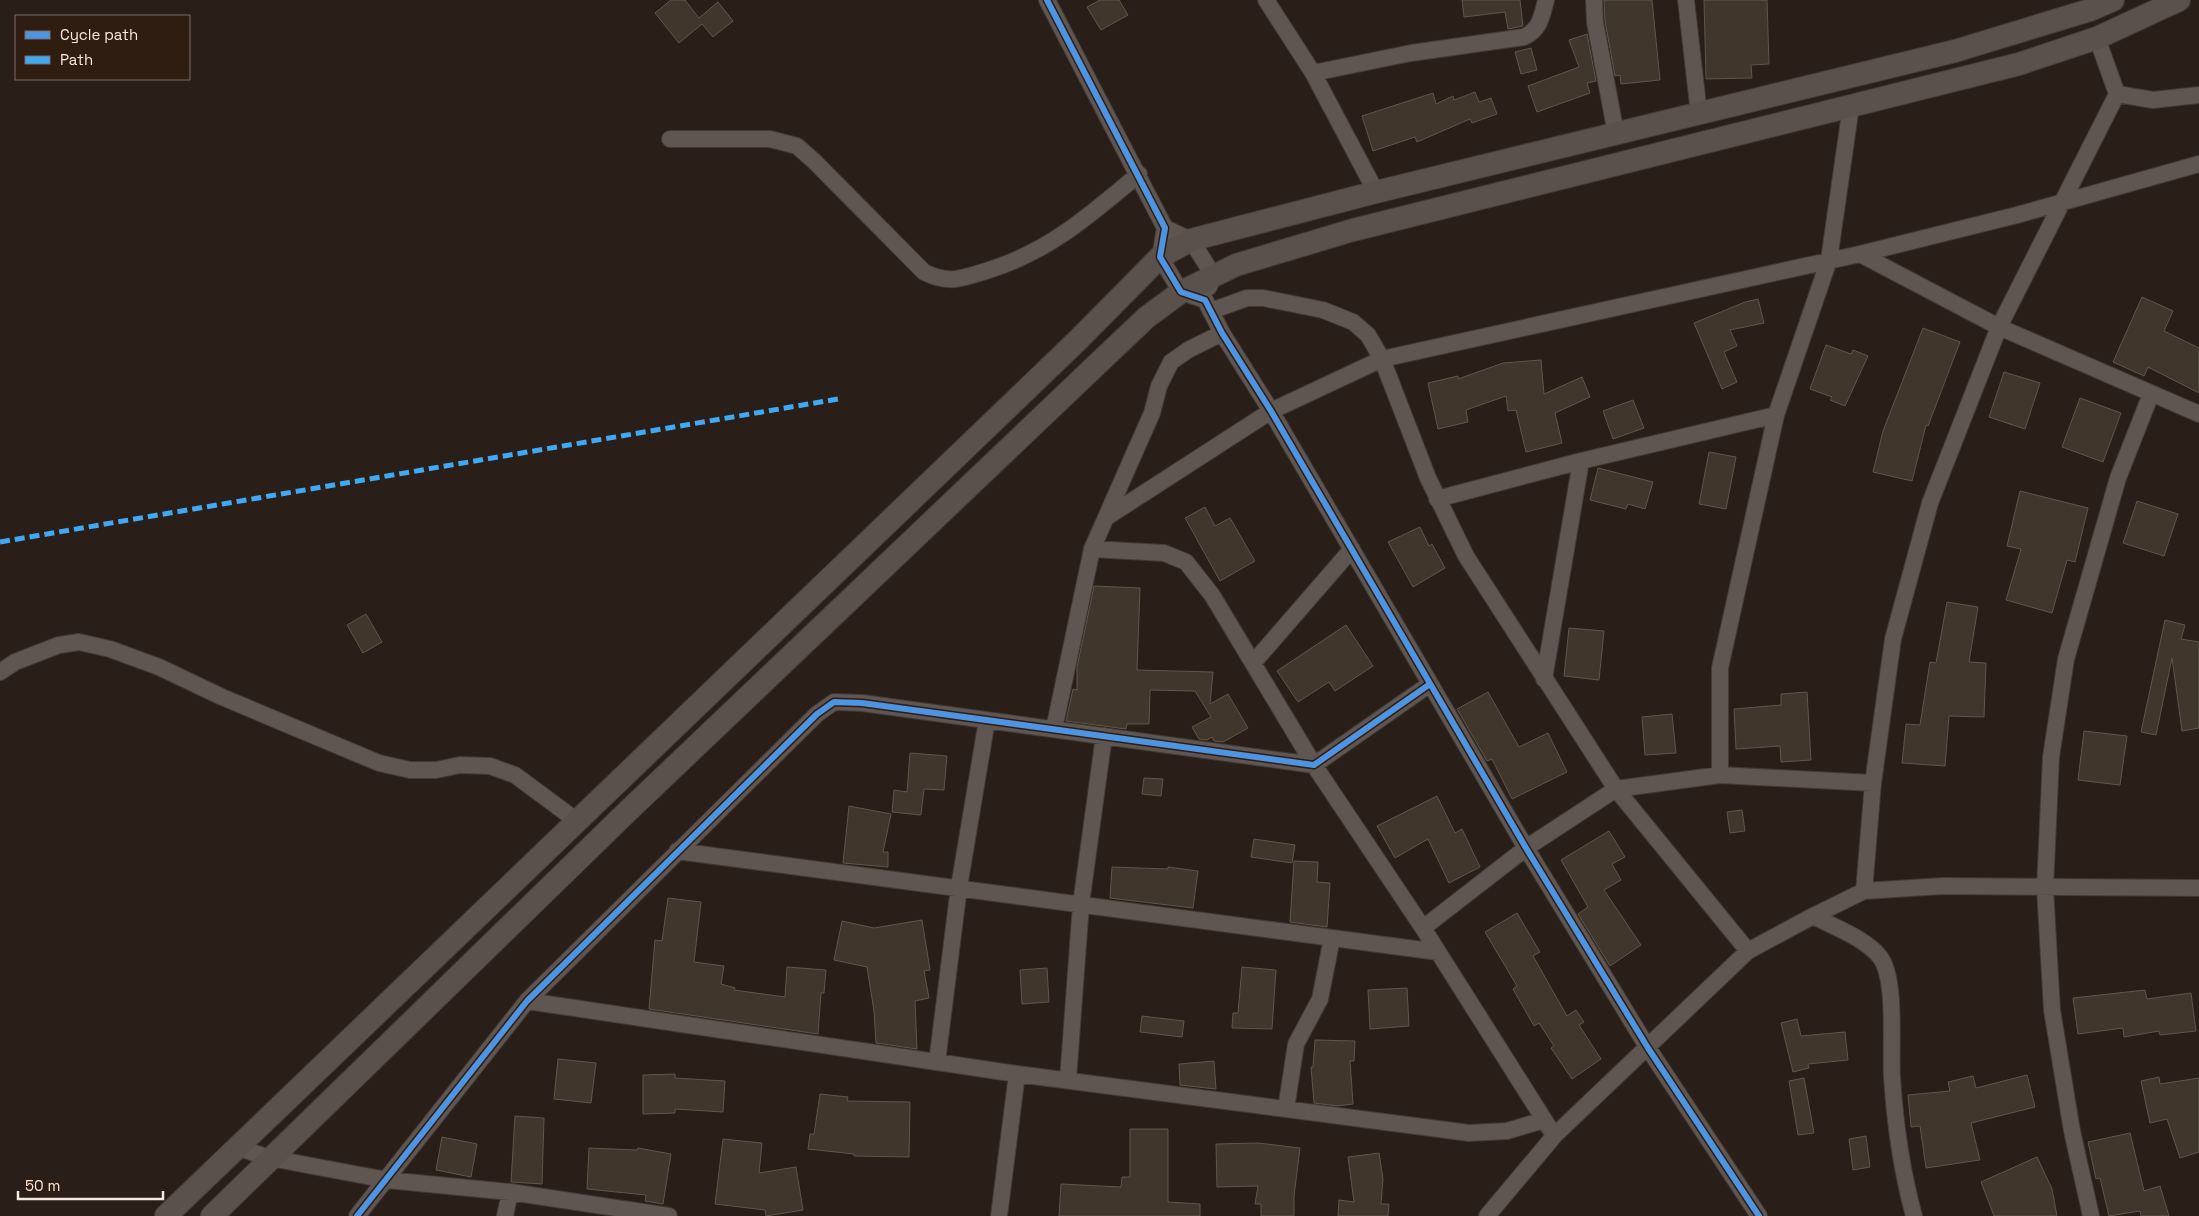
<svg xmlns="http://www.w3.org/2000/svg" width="2199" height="1216" viewBox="0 0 2199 1216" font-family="'Space Grotesk',sans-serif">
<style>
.building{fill:#41362b;stroke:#5e564f}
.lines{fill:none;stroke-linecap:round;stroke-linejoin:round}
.minor-casing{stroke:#423a35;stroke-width:18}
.secondary-casing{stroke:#423a35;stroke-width:24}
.minor{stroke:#5f5651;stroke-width:16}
.secondary{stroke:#5b514c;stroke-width:22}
.quiet{stroke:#3fa9f5;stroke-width:5;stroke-dasharray:10 5;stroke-linecap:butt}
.cycleway-casing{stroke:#301d11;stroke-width:9}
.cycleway{stroke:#4d94e3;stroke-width:6}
</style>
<rect width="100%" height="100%" fill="#291e18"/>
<path class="building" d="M671,0H685L699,18L718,2L733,21L713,37L702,24L679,43L655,13Z
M1100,0H1119L1128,15L1101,30L1087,7Z
M1462,0H1520L1523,26L1508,29L1505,12L1464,17Z
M1604,0H1652L1660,80L1621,84L1620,75L1615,76L1605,21Z
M1704,0H1767L1769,64L1751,65L1752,78L1706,79Z
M1587,34L1596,81L1587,83L1590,93L1537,112L1528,86L1579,67L1569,40Z
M1531,48L1537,70L1521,74L1515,52Z
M1475,92L1479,102L1491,98L1497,114L1472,123L1470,119L1417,142L1415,137L1373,151L1362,116L1433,93L1436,104L1453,96L1454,100Z
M2142,297L2173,311L2164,331L2199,348V393L2148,367L2144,376L2113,362Z
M1758,299L1764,323L1730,330L1737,346L1724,352L1737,382L1722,389L1694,323L1745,302Z
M1923,328L1960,342L1928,426L1926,425L1912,481L1873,472L1883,431Z
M1826,345L1851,354L1853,350L1868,356L1845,406L1830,400L1832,397L1810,389Z
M1541,360L1544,394L1582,377L1590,397L1555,413L1562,443L1526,452L1516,410L1508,411L1506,396L1466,410L1468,422L1438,429L1428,383L1458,376V379L1503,363Z
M2004,372L2040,383L2025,429L1989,417Z
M2080,398L2121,413L2103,462L2062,447Z
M1633,400L1644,428L1613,439L1603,411Z
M1709,452L1736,457L1726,509L1699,504Z
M1598,468L1653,482L1645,509L1628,504L1626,509L1590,500Z
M2020,491L2088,508L2075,562L2067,560L2052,613L2006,600L2021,549L2007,546Z
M2137,501L2178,514L2164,556L2123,543Z
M1205,507L1215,526L1230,518L1255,561L1220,581L1185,518Z
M1420,527L1429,546L1432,544L1445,568L1413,587L1388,542Z
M1094,586L1140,588L1137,670L1213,672L1210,704L1228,694L1248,728L1223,742L1214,741L1212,737L1207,740L1199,739L1192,727L1211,717L1195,691L1150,690L1149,724H1127L1126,729L1066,721L1073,689L1077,690V667Z
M1947,602L1978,607L1969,662L1986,663L1984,717L1949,716L1945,766L1902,763L1906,724L1920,725L1930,662L1936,663Z
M366,614L382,642L363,653L347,625Z
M2165,620L2185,625L2181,639L2199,642V728L2182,731L2172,658L2156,735L2141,732Z
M1346,625L1373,666L1335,691L1329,682L1298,702L1277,671Z
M1569,628L1604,631L1599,680L1564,676Z
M1488,692L1519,747L1548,733L1567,772L1512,799L1492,759L1487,761L1457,709Z
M1807,692L1811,760L1781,762L1780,746L1736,749L1734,709L1781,705V694Z
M1672,714L1676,753L1645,755L1642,717Z
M2084,731L2127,736L2120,785L2078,780Z
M910,753L947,756L944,790L924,789L921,815L892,812L894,790L907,792Z
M1144,778L1163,779L1161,796L1142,794Z
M1437,796L1455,833L1462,829L1480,867L1449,883L1428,839L1395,858L1377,826Z
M849,806L891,814L883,852H888V867L843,863Z
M1742,810L1745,831L1730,833L1727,812Z
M1609,831L1625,857L1612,864L1621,880L1604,890L1641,945L1610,966L1578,914L1588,907L1561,860Z
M1254,839L1295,845L1292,863L1251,857Z
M1294,861L1318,862L1317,882L1330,883L1327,927L1290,922Z
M1112,867L1168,869V867L1198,871L1193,908L1110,898Z
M668,898L701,902L694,962L724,966L721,984L735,988L734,990L785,997L787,967L826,970L824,993H821L818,1034L649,1009L655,940L662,941Z
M1517,913L1540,952L1533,956L1567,1016L1576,1010L1584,1022L1579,1025L1601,1059L1572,1079L1551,1048L1554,1046L1539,1023L1534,1026L1513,989L1517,986L1485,932Z
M922,920L930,970L924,971L929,998L915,1001L917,1049L876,1043L874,1011L867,967L834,960L842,921L874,928Z
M1242,967L1276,970L1272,1029L1232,1028L1233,1013H1238Z
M1047,968L1049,1002L1022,1004L1020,970Z
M1407,988L1409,1026L1370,1029L1368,990Z
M2145,990L2147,999L2191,993L2196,1031L2160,1035L2159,1031L2124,1037L2123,1028L2078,1034L2073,998Z
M1142,1016L1184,1021L1182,1037L1140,1032Z
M1797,1019L1801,1036L1845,1032L1848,1060L1808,1064L1809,1068L1793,1072L1781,1023Z
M1315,1040L1355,1041L1354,1061H1350L1353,1104L1337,1106L1314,1103L1311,1067H1313Z
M558,1059L596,1063L591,1103L554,1099Z
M1214,1061L1216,1089L1180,1085L1179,1064Z
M675,1074V1078L725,1081L723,1112L675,1109V1113L643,1114V1075Z
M2027,1075L2035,1107L1971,1123L1980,1160L1926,1168L1920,1126L1911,1127L1908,1095L1950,1091L1948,1082L1973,1076L1976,1088Z
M2159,1077L2160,1084L2199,1078V1152L2180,1158L2167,1119L2150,1123L2141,1081Z
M1804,1078L1814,1133L1798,1135L1789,1081Z
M820,1094L848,1097L847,1101L910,1102L909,1157L854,1156V1154L808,1149L810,1134H814Z
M515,1116L544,1118L542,1184L511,1182Z
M1130,1129H1168V1202L1200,1204V1216H1059L1061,1184L1121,1187L1122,1177H1130Z
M2130,1133L2144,1191L2160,1186L2169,1216H2141L2140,1211L2109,1216L2100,1178L2096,1179L2088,1142Z
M1866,1136L1870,1167L1853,1170L1849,1139Z
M442,1137L477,1144L471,1177L436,1170Z
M723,1139L762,1143L759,1173L796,1167L803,1210L766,1216L765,1210L715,1204Z
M1258,1143L1300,1148L1294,1196V1216H1261V1204H1255L1258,1186L1217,1187L1216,1144Z
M589,1148L637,1150L638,1148L671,1154L663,1204L645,1201L646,1195L587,1189Z
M1379,1153L1383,1179L1381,1204H1389L1388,1216H1338L1339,1200L1354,1202L1348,1157Z
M2037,1157L2052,1189L2057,1216H1994L1981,1182Z"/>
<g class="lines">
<defs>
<path id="minor" d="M1047,0L1165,228L1160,257L1181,292L1205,300L1222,333L1271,411L1526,848L1648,1048L1759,1216
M1266,0L1313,73L1376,192
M1594,0L1595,22L1616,134
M1686,0L1699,114
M2097,38L2117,94L2153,100L2199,95
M1313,73L1411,53L1524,37C1540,30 1542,16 1546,0
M670,139H770L797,146L814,161L924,272C950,285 963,278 989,270C1050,251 1091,214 1139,174
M1165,228L1191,240L1213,275L1209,287
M1860,254L1999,327L2199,414
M1211,311L1247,298H1263L1323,310L1353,322L1368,335L1382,359L1428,478L1466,556L1616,789L1748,951
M1437,499L1581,461L1776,415
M1107,517L1271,411L1382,359L1860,254L2017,215L2199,164
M1092,549L1164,553L1186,562L1212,595L1314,765L1423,928L1550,1129
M1253,663L1352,549
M0,672L15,662L59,645L79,642L110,649L159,667L222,697L379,763L410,770H436L460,765L490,766L515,775L577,821
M1544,679L1581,461
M1054,729L1092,549L1152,413L1159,386L1171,362L1188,350L1222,333
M1720,775V668L1776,415L1829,260L1851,106
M677,851L1438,952
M1864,891L1873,783L1893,639L1930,503L1999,327L2117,94
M1813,916C1834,927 1865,938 1880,957C1897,979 1890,1049 1892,1077C1895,1124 1902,1172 1914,1216
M1423,928L1526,848L1616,789L1720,775L1873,783
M527,1001L1017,1074L1469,1133L1507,1131L1544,1120
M937,1062L959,887L987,720
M1068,1080L1081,904L1104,736
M1286,1109L1296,1044L1320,999L1332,938
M236,1147L270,1158L387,1180L510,1192L669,1216
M357,1216L527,1001L817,714L834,702L862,703L1314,765L1430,684
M505,1216L510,1192
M999,1216L1017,1074
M1487,1216L1555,1135L1748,951L1813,916L1864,891L1943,886L2199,888
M2091,1216L2072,1131L2052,1010L2045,888L2051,757L2066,659L2118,478L2151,394"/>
<path id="secondary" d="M166,1216L1078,340L1160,257L1191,240L1376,192L1955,51L2090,10L2113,0
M212,1216L629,810L1110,352L1147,317L1181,292L1236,265L1353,230L2019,64L2097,38L2179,0"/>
</defs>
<use href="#minor" class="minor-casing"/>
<use href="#secondary" class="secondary-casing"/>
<use href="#minor" class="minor"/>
<use href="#secondary" class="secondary"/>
<path class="quiet" d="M0,542L838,399"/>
<defs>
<path id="cycleway" d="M1047,0L1165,228L1160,257L1181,292L1205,300L1222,333L1271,411L1526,848L1648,1048L1759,1216
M357,1216L527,1001L817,714L834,702L862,703L1314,765L1430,684"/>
</defs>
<use href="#cycleway" class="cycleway-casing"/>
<use href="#cycleway" class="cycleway"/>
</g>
<rect x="15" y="15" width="175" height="65" fill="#301d11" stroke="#7f6f64"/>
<rect x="25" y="31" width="25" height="8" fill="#4d94e3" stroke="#7f6f64"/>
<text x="60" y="40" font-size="15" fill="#f6e9e0">Cycle path</text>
<rect x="25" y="56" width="25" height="8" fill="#3fa9f5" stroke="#7f6f64"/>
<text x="60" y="65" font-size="15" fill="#f6e9e0">Path</text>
<path d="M18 1191v8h145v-8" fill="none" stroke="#f6e9e0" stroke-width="2.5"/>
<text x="25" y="1191" font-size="15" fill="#f6e9e0" stroke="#301d11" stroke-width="4" paint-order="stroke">50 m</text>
</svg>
